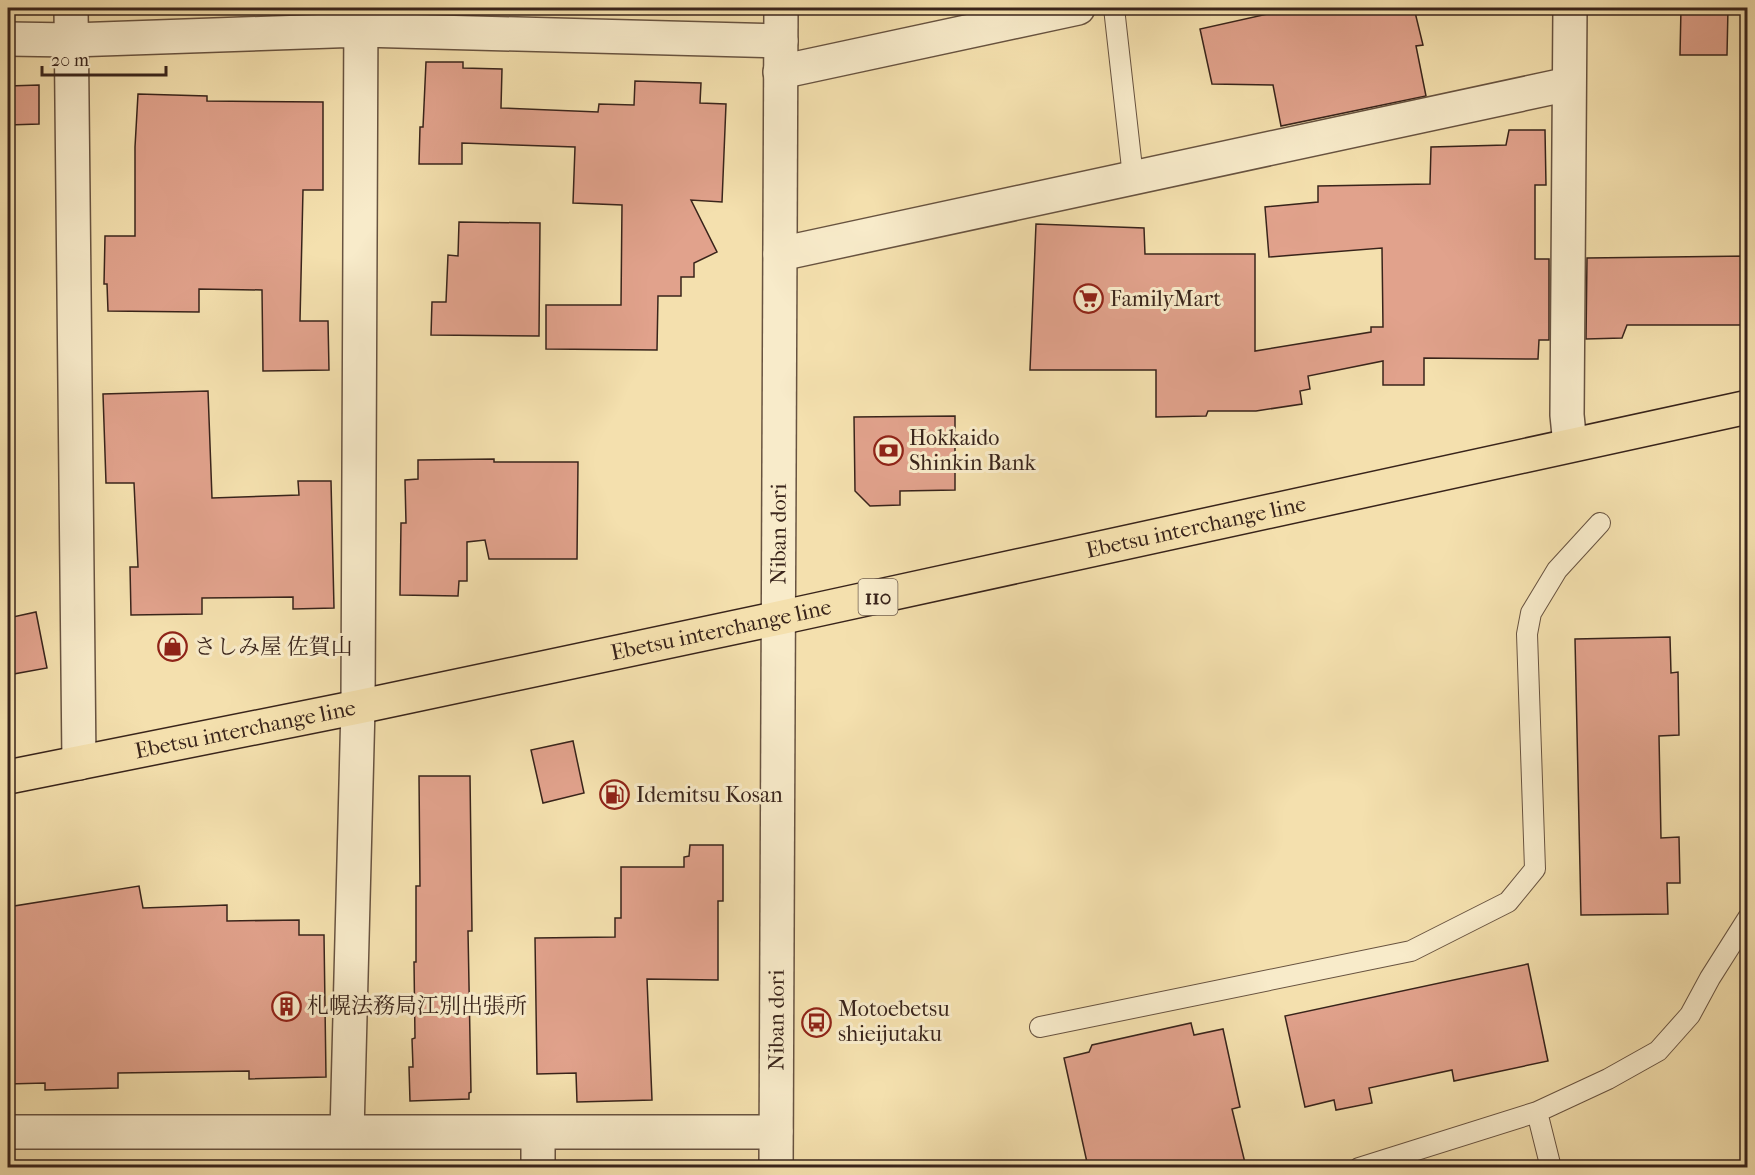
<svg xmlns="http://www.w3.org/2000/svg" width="1755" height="1175" viewBox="0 0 1755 1175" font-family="'IM FELL French Canon','Noto Serif JP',serif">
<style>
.building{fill:#e1a28c;stroke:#39241b;stroke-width:1.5}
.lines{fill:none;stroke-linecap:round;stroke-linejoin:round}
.service-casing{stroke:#685340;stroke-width:22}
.minor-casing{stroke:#685340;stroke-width:36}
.tertiary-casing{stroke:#685340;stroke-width:36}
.primary-casing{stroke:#39241b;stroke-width:36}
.service{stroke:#f8ebca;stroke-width:20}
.minor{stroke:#f8ebca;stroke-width:33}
.tertiary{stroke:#f8ebca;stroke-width:33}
.primary{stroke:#f4e0ae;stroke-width:33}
.labels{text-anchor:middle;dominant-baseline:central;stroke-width:6;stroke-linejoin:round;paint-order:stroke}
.shield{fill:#f8ebca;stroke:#726050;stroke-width:1.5}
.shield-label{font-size:21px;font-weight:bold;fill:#39241b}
.poi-label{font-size:22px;fill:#39241b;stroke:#f8ebca;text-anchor:start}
.street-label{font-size:22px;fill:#39241b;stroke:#f8ebca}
</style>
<rect width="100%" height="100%" fill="#f4e0ae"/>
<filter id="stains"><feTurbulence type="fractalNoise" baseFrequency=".00333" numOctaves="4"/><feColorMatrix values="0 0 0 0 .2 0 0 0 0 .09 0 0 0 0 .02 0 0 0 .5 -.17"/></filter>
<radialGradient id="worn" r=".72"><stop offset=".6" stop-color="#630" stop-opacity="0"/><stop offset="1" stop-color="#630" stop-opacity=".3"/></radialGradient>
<path class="building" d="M1294,8H1414L1423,45L1416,46L1426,96L1281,126L1273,85L1212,84L1200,29Z
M1681,8H1728L1727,55H1680Z
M426,62H463V68L502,69L501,108L598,112L599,104L634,105L635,81L701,83L700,103L726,104L722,202L691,200L717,252L694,263V277H681V296H658L657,350L546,349V305H621L622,205L573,203L575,147L462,143V164H419L420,127H423Z
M39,85V124L8,125V86Z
M138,94L207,96V101L323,102V190H303L300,321H328L329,370L263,371L262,290L199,289V312L108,311L107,284H104L105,236H135V147Z
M1509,130H1545L1546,185H1535V259H1549V340H1539L1538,359L1424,358V385H1383V361L1308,376L1310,389L1300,391L1302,404L1256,411H1208L1206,416L1156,417V370H1030L1036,224L1144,228L1145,254H1255V351L1371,332V327H1383L1382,248L1269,257L1265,207L1318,202V186L1430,184L1431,147L1506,145Z
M459,222L540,223L539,336L431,335L432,302H446L448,255L458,256Z
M1748,256V325H1627L1622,338L1586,339L1587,258Z
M208,391L212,498L299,495L298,481H331L334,608L293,609V597L202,598V614L131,615L130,567H138L134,483H106L103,394Z
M955,416V490L900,491V505L870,506L855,491L854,417Z
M494,459V462H578L577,559H489L485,540L467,542V581H459L458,596L400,595L401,523H406L405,480L418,479V460Z
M36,612L47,668L8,675V618Z
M1670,637L1671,673L1678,672L1679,735L1659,736L1661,838L1679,837L1680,883H1667L1668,914L1581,915L1575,639Z
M573,741L584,793L543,803L531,750Z
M419,776H470L472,931H468L471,1092L469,1093V1099L410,1101L409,1067H413L412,1039L415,1038L414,962H416V886H420Z
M690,845H723V901H718V980L647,979L652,1100L577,1102L576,1073L537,1074L535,938L615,937V918H621V867H684V857L689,856Z
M139,886L143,908L227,905V921L299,920V935H324L326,1077L249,1079V1071L118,1073V1088L45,1090V1083L8,1084V907Z
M1528,964L1548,1061L1454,1081L1452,1070L1369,1088L1372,1103L1336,1110L1334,1100L1305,1107L1285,1016Z
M1191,1023L1194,1035L1223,1029L1240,1107L1232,1109L1246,1167H1088L1064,1058L1089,1052L1092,1045Z"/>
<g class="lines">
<defs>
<path id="service" d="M1114,8L1133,177
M1040,1027L1411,951L1508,902L1535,869L1527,634L1531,613L1557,570L1600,523
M1537,1112L1551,1168
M1359,1168L1537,1112L1608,1079L1658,1051L1690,1015L1710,978L1748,918"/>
<path id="minor" d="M71,8L79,763
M1570,8L1567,415L1570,445
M8,39L72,40L361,30L781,41
M780,72L1078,8
M780,254L1569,84
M8,1132H776
M347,1132L358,707L361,8
M538,1132V1168"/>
<g id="tertiary">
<path id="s1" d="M776,1168L781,8"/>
</g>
<g id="primary">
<path id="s2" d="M8,777L358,707L779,618L1748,407"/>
</g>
</defs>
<use href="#service" class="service-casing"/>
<use href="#minor" class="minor-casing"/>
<use href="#tertiary" class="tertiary-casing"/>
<use href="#primary" class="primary-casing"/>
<use href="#service" class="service"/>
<use href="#minor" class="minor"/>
<use href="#tertiary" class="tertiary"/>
<use href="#primary" class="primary"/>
</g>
<defs>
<symbol id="supermarket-ring" viewBox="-11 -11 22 22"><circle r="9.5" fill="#f8ebca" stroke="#8f2418" stroke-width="1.5"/><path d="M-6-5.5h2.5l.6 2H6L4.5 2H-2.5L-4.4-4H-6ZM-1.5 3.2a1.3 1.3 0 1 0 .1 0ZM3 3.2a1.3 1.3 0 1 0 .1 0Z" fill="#8f2418"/></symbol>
<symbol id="bank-ring" viewBox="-11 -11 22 22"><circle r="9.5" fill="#f8ebca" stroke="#8f2418" stroke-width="1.5"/><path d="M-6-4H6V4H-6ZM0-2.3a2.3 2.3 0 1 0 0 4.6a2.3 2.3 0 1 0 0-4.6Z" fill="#8f2418"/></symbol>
<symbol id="shop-ring" viewBox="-11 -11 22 22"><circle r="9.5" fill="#f8ebca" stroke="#8f2418" stroke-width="1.5"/><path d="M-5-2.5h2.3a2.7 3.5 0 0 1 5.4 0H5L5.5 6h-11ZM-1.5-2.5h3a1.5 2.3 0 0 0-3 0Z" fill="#8f2418"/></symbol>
<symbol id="fuel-ring" viewBox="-11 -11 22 22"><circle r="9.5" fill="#f8ebca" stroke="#8f2418" stroke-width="1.5"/><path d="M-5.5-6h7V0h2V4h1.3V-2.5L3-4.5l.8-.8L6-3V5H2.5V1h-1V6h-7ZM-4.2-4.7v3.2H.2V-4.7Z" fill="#8f2418"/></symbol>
<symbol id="building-ring" viewBox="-11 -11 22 22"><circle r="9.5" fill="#f8ebca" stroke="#8f2418" stroke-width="1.5"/><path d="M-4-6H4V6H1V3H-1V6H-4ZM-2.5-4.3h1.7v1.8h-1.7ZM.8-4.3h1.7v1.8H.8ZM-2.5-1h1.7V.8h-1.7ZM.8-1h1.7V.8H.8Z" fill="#8f2418"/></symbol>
<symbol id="bus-ring" viewBox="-11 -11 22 22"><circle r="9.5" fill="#f8ebca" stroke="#8f2418" stroke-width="1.5"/><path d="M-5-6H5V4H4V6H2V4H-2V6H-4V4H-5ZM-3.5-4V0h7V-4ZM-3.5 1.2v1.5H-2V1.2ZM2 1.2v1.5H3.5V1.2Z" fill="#8f2418"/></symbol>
</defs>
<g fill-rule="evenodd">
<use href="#supermarket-ring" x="1072" y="282" width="33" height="33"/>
<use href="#bank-ring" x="872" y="434" width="33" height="33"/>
<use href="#shop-ring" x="156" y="630" width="33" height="33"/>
<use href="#fuel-ring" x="598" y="778" width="33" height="33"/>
<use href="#building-ring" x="270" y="990" width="33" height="33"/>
<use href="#bus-ring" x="800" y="1006" width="33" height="33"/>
</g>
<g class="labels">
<rect class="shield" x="858.5" y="579" width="39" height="36" rx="4.5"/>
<g class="shield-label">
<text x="878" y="597">110</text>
</g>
<g class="poi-label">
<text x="1110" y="299">FamilyMart</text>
<text x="909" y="438">Hokkaido<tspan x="909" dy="25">Shinkin Bank</tspan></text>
<text x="194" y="647">さしみ屋 佐賀山</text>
<text x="636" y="795">Idemitsu Kosan</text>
<text x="307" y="1006">札幌法務局江別出張所</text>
<text x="838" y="1009">Motoebetsu<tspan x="838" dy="25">shieijutaku</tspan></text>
</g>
<g class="street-label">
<text stroke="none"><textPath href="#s2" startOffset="1214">Ebetsu interchange line</textPath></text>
<text stroke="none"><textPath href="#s1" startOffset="634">Niban dori</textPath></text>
<text stroke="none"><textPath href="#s2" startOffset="728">Ebetsu interchange line</textPath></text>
<text stroke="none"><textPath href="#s2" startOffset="242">Ebetsu interchange line</textPath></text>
<text stroke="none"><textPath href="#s1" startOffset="148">Niban dori</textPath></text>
</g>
</g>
<rect width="1755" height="1175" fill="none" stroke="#f4e0ae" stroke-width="30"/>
<rect x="9" y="9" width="1737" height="1157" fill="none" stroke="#39241b" stroke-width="3"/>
<rect x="15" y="15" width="1725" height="1145" fill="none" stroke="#39241b" stroke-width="1.5"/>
<path d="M42 66v9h124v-9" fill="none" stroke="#39241b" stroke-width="3"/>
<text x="51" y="66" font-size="18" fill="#39241b" stroke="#f8ebca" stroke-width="4.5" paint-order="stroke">20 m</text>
<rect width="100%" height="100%" filter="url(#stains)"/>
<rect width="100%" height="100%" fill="url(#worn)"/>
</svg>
